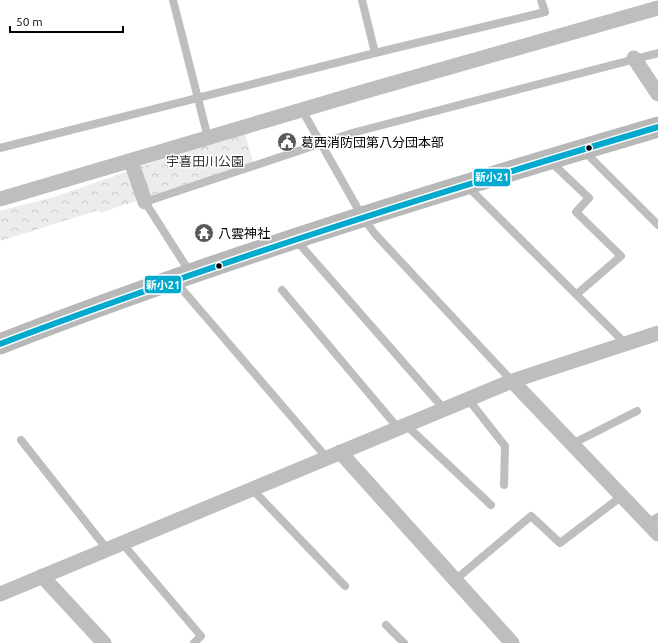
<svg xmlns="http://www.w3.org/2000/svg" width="658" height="643" viewBox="0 0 658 643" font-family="Ubuntu,'Noto Sans JP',sans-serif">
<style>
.park{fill:url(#park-crowns)}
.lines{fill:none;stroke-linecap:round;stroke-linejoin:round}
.lane{stroke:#bebebe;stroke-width:8}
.street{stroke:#bebebe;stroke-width:15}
.secondary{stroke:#b8b8b8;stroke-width:21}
.bus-1-casing{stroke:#fff;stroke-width:9}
.bus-1{stroke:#00a9ce;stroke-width:6}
.bus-dot{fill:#000;stroke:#fff;stroke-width:1.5}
.labels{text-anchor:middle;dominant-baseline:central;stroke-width:3;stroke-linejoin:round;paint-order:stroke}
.poi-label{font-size:13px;fill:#000;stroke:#fff;text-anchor:start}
.park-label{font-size:13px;fill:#333;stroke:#fff}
.line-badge{stroke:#fff;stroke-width:1.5}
.badge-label{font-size:11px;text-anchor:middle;font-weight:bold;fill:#fff}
</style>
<defs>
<pattern id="park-crowns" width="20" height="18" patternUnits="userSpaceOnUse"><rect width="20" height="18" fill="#ececec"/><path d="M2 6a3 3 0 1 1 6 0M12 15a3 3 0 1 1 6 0" fill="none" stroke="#c9c9c9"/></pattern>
</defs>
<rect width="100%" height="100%" fill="#fff"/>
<path class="park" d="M245,134L253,162L100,213L99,210L0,241V211L57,196L212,142L213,144Z"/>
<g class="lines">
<path class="lane" d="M173,0L208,138
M375,53L545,12L541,0
M302,110L362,216L375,234L512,381
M0,148L375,53L362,0
M584,151L658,225
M550,161L589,198L576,212L621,256L577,294
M466,185L626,344
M296,240L444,409
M191,274L145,202L352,133L658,53
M175,281L327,458
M282,290L398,428
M468,399L505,446L504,485
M406,425L491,505
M21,440L107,549
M572,444L637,411
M252,489L345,586
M648,523L658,517
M122,543L201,636L194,643
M455,580L531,516L560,543L622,496
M386,625L404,643"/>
<path class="street" d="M634,58L658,94
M131,161L145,202
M0,199L366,91L658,8
M512,381L658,534
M340,452L512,643
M42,576L104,643
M0,594L512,381L658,333"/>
<path class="secondary" d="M0,344C214,260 437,192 658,127"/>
<defs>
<path id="bus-1" d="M0,344C216,262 436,193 658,127"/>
</defs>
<use href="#bus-1" class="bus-1-casing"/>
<use href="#bus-1" class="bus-1"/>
</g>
<defs>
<symbol id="civic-disc" viewBox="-11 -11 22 22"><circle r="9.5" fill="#595959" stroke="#fff"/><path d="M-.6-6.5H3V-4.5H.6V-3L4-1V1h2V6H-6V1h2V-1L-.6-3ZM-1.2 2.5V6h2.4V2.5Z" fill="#fff"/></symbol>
<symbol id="temple-disc" viewBox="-11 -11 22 22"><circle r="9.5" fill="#595959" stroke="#fff"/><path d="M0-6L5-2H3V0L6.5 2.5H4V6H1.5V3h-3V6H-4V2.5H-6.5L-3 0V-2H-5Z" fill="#fff"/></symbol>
</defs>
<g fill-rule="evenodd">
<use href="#civic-disc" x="276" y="131" width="22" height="22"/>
<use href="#temple-disc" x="193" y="222" width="22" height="22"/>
</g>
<g class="bus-dot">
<circle cx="589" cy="148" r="3.5"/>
<circle cx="219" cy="266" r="3.5"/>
</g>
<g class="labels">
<g class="poi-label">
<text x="301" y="142">葛西消防団第八分団本部</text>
<text x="218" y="233">八雲神社</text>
</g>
<g class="park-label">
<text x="205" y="161">宇喜田川公園</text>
</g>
</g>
<g class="line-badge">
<rect x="473" y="168" width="38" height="19" rx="4" fill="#00a9ce"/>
<rect x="144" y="275" width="38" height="19" rx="4" fill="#00a9ce"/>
</g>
<g class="badge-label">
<text x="492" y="181">新小21</text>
<text x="163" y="289">新小21</text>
</g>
<path d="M10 26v6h113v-6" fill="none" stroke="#000000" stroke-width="2"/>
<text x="16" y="26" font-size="12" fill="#000000" stroke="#ffffff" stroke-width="3" paint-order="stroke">50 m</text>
</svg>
